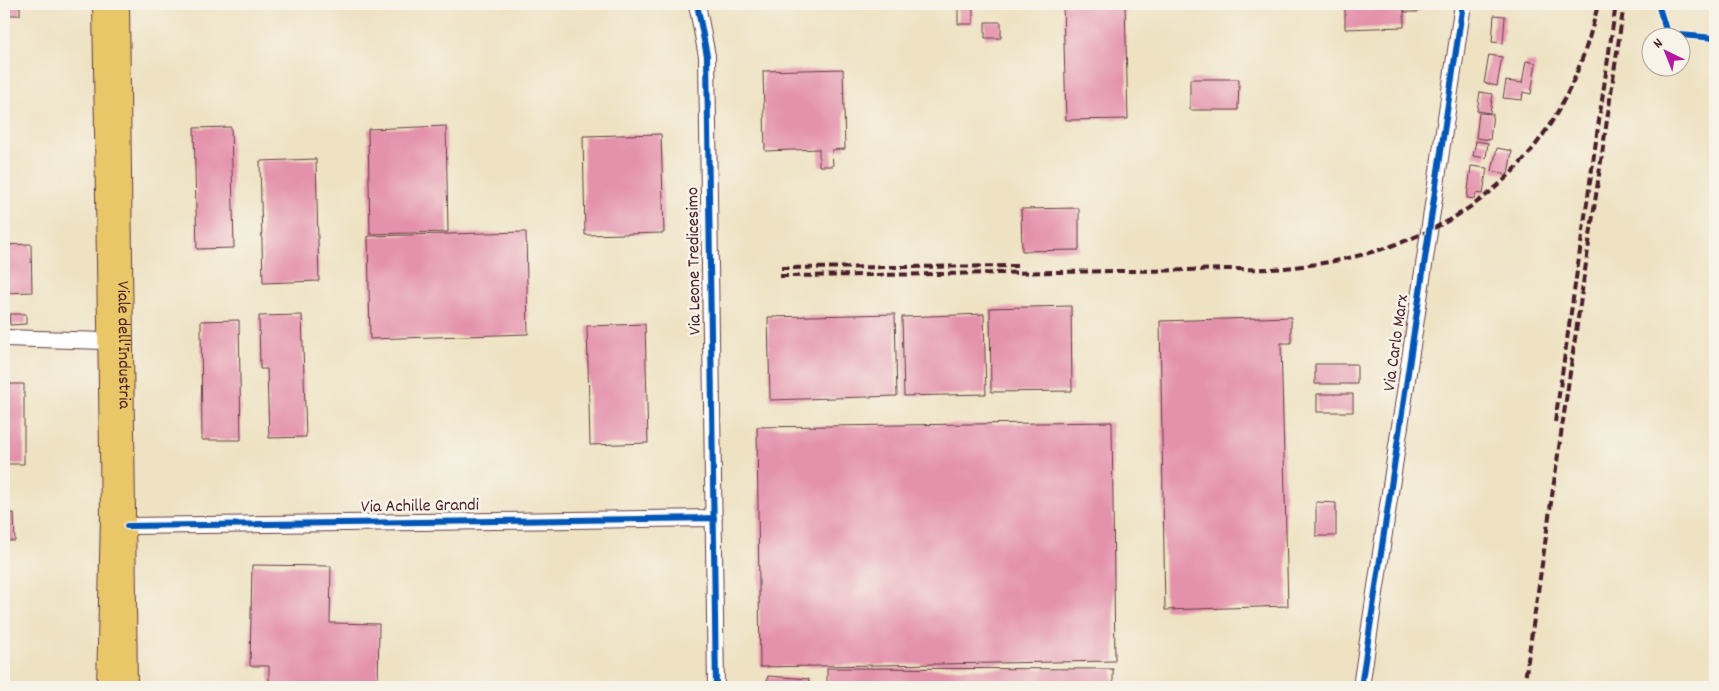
<svg xmlns="http://www.w3.org/2000/svg" width="1719" height="691" viewBox="0 0 1719 691" font-family="Dekko,sans-serif">
<style>
.building{fill:#e492ac}
.lines{fill:none;stroke-linecap:round;stroke-linejoin:round}
.minor-casing{stroke:#633c42;stroke-width:18}
.major-casing{stroke:#633c42;stroke-width:22}
.minor{stroke:#fff;stroke-width:16}
.major{stroke:#e9c769;stroke-width:20}
.rail{stroke:#4a1f2b;stroke-width:4;stroke-dasharray:8 4;stroke-linecap:butt}
.cycleway-casing{stroke:#f7f3e8;stroke-width:9}
.cycleway{stroke:#0057b8;stroke-width:6}
.labels{text-anchor:middle;dominant-baseline:central;stroke-width:5;stroke-linejoin:round;paint-order:stroke}
.street-label{font-size:18px;fill:#4a1f2b;stroke:#f7f3e8}
</style>
<rect width="100%" height="100%" fill="#f7f3e8"/>
<filter id="ink" filterUnits="userSpaceOnUse"><feTurbulence type="fractalNoise" baseFrequency=".02" numOctaves="2"/><feDisplacementMap in="SourceGraphic" scale="10" xChannelSelector="R" yChannelSelector="G"/><feConvolveMatrix kernelMatrix="1 2 1 2 8 2 1 2 1" color-interpolation-filters="sRGB"/></filter>
<filter id="wash" filterUnits="userSpaceOnUse"><feTurbulence type="fractalNoise" baseFrequency=".0096" numOctaves="4" result="noise"/><feDisplacementMap in="SourceGraphic" scale="20" xChannelSelector="R" yChannelSelector="G"/><feGaussianBlur stdDeviation="1.12" result="paint"/><feColorMatrix in="noise" values="0 0 0 0 0 0 0 0 0 0 0 0 0 0 0 0 0 1.4 0 .05"/><feComposite in="paint" operator="in"/></filter>
<g filter="url(#wash)">
<rect width="100%" height="100%" fill="#eee2c3"/>
<g id="blocks">
<path class="building" d="M4,4H20V15H4Z
M958,4H973V24H958Z
M1063,4H1125L1128,119L1066,120Z
M1345,4H1404V27L1345,29Z
M1405,4H1417L1418,12H1405Z
M1494,15L1505,16L1503,43L1492,42Z
M985,22H1001V38H985Z
M1489,55L1502,57L1497,86L1484,83Z
M1526,61L1536,63L1531,94L1523,92L1522,100L1503,98L1506,81L1522,83Z
M843,69L845,149L832,150L833,166H819V149L765,151L763,71Z
M1190,79H1239L1238,110H1190Z
M1480,92L1493,94L1490,113L1477,111Z
M1479,113L1493,114L1490,140L1476,138Z
M446,126L448,232L370,234L368,129Z
M231,127L234,248L197,249L194,128Z
M661,134L664,233L585,235L583,136Z
M1476,141L1488,143L1486,158L1473,156Z
M1497,148L1512,151L1508,174L1492,171Z
M316,159L319,281L263,283L260,161Z
M1471,166L1487,168L1483,194L1476,193L1475,199L1467,198Z
M1079,208V250L1022,251L1021,209Z
M526,232L528,334L370,339L368,236Z
M31,244L32,292L4,293V245Z
M1071,306L1072,391L991,392L990,308Z
M9,314H26V324L10,325Z
M895,314L897,396L770,400L768,317Z
M984,314L986,394L904,396L902,317Z
M302,315L306,437L269,438L267,369H260L259,316Z
M1291,317V343H1281L1288,606L1165,610L1160,321Z
M239,320L241,440H202L201,321Z
M645,324L648,443L590,445L587,326Z
M1315,364H1357V384H1315Z
M4,384H24V464H4Z
M1317,394H1353V412H1317Z
M1112,422L1115,661L760,667L757,427Z
M1316,502L1336,503V536H1316Z
M14,513L15,541H4V514Z
M252,565L331,566L330,623L379,624L378,687H269V666H250Z
M827,668L1113,669V687H827Z
M768,676L809,679L808,687H766Z"/>
</g>
</g>
<g filter="url(#ink)">
<use href="#blocks" fill-opacity="0" stroke="#633c42" stroke-width="1"/>
<g class="lines">
<defs>
<path id="minor" d="M697,4L707,56L716,687
M4,338L106,341
M127,526L714,518
M1361,687L1463,4"/>
<g id="major">
<path d="M103,4L111,516L107,687"/>
<path id="s1" d="M119,4L127,687"/>
</g>
</defs>
<use href="#minor" class="minor-casing"/>
<use href="#major" class="major-casing"/>
<use href="#minor" class="minor"/>
<use href="#major" class="major"/>
<path class="rail" d="M781,268L1018,266
M780,276C891,275 1003,273 1114,271C1152,271 1190,270 1228,269C1247,269 1267,270 1285,268C1451,252 1561,170 1598,4
M1555,422L1616,4
M1524,687L1624,4"/>
<defs>
<path id="cycleway" d="M697,4L707,56L716,687
M1658,4L1666,30L1680,35L1715,38
M127,526L714,518
M1361,687L1463,4"/>
</defs>
<use href="#cycleway" class="cycleway-casing"/>
<use href="#cycleway" class="cycleway"/>
</g>
</g>
<g class="labels">
<g class="street-label">
<text transform="translate(695 261) rotate(-91)">Via Leone Tredicesimo</text>
<text transform="translate(1397 343) rotate(-82)">Via Carlo Marx</text>
<text stroke="none"><textPath href="#s1" startOffset="341">Viale dell'Industria</textPath></text>
<text transform="translate(420 507) rotate(-1)">Via Achille Grandi</text>
</g>
</g>
<rect width="1719" height="691" fill="none" stroke="#f7f3e8" stroke-width="20"/>
<g transform="translate(1666 52) rotate(317)"><circle r="24" fill="#f7f3e8" stroke="#b29e9c"/>
<path d="M0-4L9 19L0 12L-9 19Z" fill="#b5179e"/>
<text y="-8" font-size="14" font-weight="bold" text-anchor="middle" fill="#4a1f2b">N</text>
</g>
</svg>
